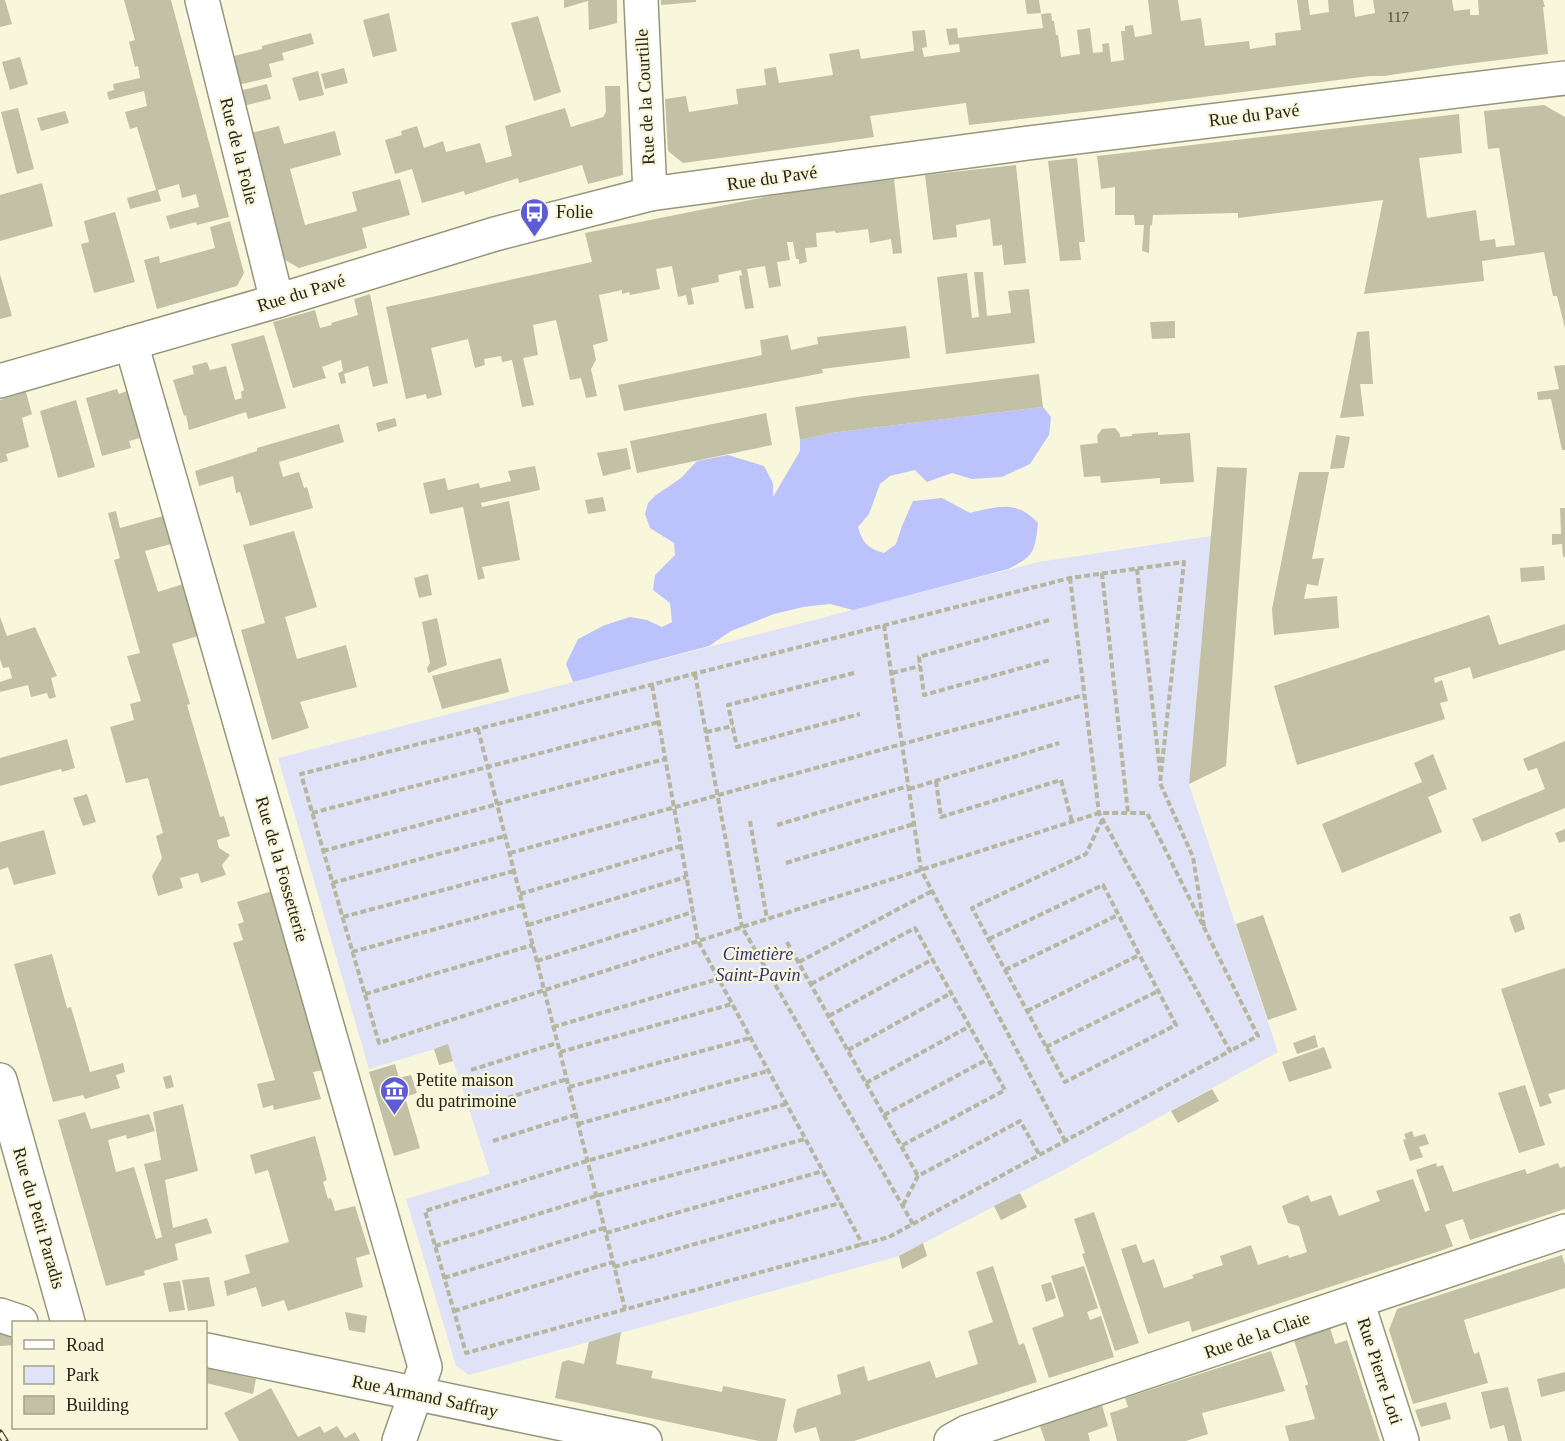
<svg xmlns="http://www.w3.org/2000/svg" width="1565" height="1441" viewBox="0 0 1565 1441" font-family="'Times New Roman',serif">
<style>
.green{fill:#e0e2f8}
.forest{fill:#bcc2fb}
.building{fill:#c2c0a5}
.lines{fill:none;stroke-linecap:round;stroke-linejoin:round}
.street-casing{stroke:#97957b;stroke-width:36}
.secondary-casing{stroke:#97957b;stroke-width:36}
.path{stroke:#b6b59e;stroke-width:4;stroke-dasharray:6 3;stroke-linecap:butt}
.street{stroke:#fff;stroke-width:33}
.secondary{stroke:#fff;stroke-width:33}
.rail-casing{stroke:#424135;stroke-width:7}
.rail{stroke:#f9f7db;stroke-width:4.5;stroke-dasharray:14;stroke-linecap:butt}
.labels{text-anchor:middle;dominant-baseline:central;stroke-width:4.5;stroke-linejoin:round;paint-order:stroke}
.number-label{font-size:15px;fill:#4c4a3c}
.street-label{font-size:18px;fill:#242319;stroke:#f9f7db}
.poi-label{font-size:18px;fill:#242319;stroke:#f9f7db;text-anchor:start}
.park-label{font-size:18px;font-style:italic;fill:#343375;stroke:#f9f7db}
</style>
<rect width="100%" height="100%" fill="#f9f7db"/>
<path class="green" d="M1211,536L1189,784L1278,1052L1054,1175L899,1256L469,1375L456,1366L406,1199L490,1174L448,1045L369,1069L278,758L1038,562Z"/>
<path class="forest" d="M1043,407L1051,417L1049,435L1030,464L1002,477L972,479L952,473L927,482L915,470L890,476L880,484L869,514L858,527C863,544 868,548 884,553L896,544L902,526L913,501L942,498L970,513C998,506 1017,500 1038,523C1035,552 1034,556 1008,569L853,610L830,604L803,607L774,614L731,631L709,646L573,682L566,664L578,639L605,625L630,617L647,620L662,627L672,622L670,603L653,590L655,575L675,555L674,543L650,528L645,514L648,503L656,495L681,478L697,461L728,455L764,466L773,483V497L800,451V440L831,433Z"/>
<path class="building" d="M0,0H5L12,24L0,27Z
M124,0H171L229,217L197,225L196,222L170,229L166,216L199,207L196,194L182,198L179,184L158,190L161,201L130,209L127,198L156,190L137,127L130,129L125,112L147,106L144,91L109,100L107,92L114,90L113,84L140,78L138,66L135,67L129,42L135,40Z
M564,0H617V23L589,30L588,1L564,8Z
M661,0H696V2L661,5Z
M1025,0H1039L1041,13L1027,14Z
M1148,0H1178L1181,21L1201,18L1205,46L1249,41L1250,49L1276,45L1275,33L1301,30L1297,0H1308L1310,15L1329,12L1328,0H1353L1355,17L1375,13L1373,0H1452L1454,11L1470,9V15H1479L1478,0H1543L1545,7H1543L1548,54L1450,66L1384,76H1370L1100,110L969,125L966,103L870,116L874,137L683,163L668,151L665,99L686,96L689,112L738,104L736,89L766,85L764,69L776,67L779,83L833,75L829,54L859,49L861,59L914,51L912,31L925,30L927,47L922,48L924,57L960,52L959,44L949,45L946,29L957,28L958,38L1043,28L1041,14L1051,13L1052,21H1054L1056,35H1058L1061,57L1080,54L1077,30L1090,28L1093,53L1103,52L1102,44L1109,43L1111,62L1124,60L1121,31H1125V26L1133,25L1135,37L1152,34Z
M389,13L397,51L373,57L363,20Z
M538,16L561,92L534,101L511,23Z
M311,33L314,44L282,53L284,60L269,64L272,77L238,85L230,57L262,49V46Z
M20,57L28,84L10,90L2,62Z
M344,68L348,83L325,89L321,74Z
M318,71L324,95L299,101L292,78Z
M267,84L271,99L243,106L239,91Z
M605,86H620L623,175L588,184L582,165L519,183L518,178L465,195L464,191L422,203L412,169L395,174L385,140L402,135L401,131L417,126L424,148L443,141L446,152L480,143L486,163L512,156L505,126L565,108L571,127L603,117L606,112Z
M1544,105L1565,117V328L1557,296H1553L1544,252L1482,261L1484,281L1364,294L1383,200L1238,218V213L1153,215L1152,225L1150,226L1149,253L1142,251L1144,225H1135L1134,215H1115V187L1101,189L1097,156L1459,114L1462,153L1419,158L1427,218L1476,210L1480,241L1495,239L1496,247L1515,245L1499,148L1488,149L1484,111Z
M18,108L34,169L17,174L1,112Z
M65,111L69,123L41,131L37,118Z
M279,126L284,144L335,131L341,155L290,169L305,225L357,211L352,192L400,179L410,215L362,228L367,248L299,268L285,260L251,133Z
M1077,158L1085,242H1079L1081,260L1060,261L1048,161Z
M1016,165L1026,263L1004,265L1002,245L993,246L990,219L956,225L957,237L933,240L925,175Z
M894,179L902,253L893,254L891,239L870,243L868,229L836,233L835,231L816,233L817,247L805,248L807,262L799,264V259H796L793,242H787L790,260L777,262L781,286L769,288L765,266L747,269L754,308L745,309L739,276L742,275L741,270L718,275L719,282L691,288L694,304L688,305L686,295L678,297L672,266L656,269L660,289L630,295L629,292L622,294V290L599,295L608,341L593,345L596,360L591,369L597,396L586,398L581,378L570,380L556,320L533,325L538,355L523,358L534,405L522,407L512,360L502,362L501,356L484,359L485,365L475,368L468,339L431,348L442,395L427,399L426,394L406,399L386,307L592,262L585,233L780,194Z
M42,183L53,226L0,241V195Z
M115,212L135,282L94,293L81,244L89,242L84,221Z
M230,221L244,273L237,286L157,309L144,260L159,256L160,263L215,248L210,227Z
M974,272H983L987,316L1011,313L1008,291L1029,289L1035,343L946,354L937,277L967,273L972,318L979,317Z
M0,274L12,316L0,319Z
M370,294L388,383L373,387L368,366L344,374L346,383L341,384L338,373L343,371L341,360L322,367L326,378L293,388L273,322L315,310L320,328L332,325L331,323L358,315L354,299Z
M1175,321V338L1152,339L1150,322Z
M906,326L910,358L822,369L823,373L624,411L618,385L762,355L760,340L788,335L791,350L818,344L817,337Z
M1369,331L1373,384H1360L1364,416L1340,418L1357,332Z
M264,335L286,408L248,419L246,412L189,430L186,415L184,416L173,380L194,374L192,366L207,362L210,370L226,366L235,400L242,398L241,392L244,390L231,344Z
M1565,365V450H1562L1551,399L1538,400L1537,392L1559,389L1554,366Z
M1039,374L1043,407L831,433L800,440L795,407L857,397Z
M117,389L119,394L127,391L140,438L129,441L131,448L102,456L86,398Z
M26,392L32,414L22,418L29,447L6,454L8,461L0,463V400Z
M76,400L95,467L58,478L40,411Z
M766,413L772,445L637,473L630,441Z
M395,418L397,426L378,432L376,423Z
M339,424L344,442L279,462L283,477L299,472L304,488L307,487L313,508L250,526L240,492L236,493L233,476L199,486L195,471L257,451V448Z
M1115,428L1120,434V437L1132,436V434L1158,432V435L1190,433L1194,482L1160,484V478L1101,483L1100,476L1084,477L1080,445L1098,443L1097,436L1102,429Z
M1336,435L1350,437L1344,468L1330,469Z
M627,448L631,469L603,476L597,453Z
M535,466L540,490L481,503L482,507L509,501L520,560L482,567L485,578L478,580L463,507L430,514L423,483L445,478L448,490L479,483L480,488L511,481L508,471Z
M1217,467L1247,468L1226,766L1189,784Z
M1299,472H1329L1312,559L1324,558L1318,586L1307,584L1304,599L1337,596L1339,628L1274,635L1272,609Z
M603,497L606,511L588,514L585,500Z
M1560,508H1565V557H1563L1562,544L1552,545V534H1561Z
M116,511L120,528L163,516L171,544L145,551L158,592L183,584L198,636L172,644L190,704L187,705L220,817L224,816L230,836L217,840L219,848L230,855L222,865L226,875L201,883L198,873L180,878L183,888L158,896L152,876L162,858L156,836L163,833L148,778L126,783L110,727L134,720L130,704L141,701L127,656L140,653L114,560L120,558L108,513Z
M294,531L317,607L285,617L297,659L346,645L357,687L300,702L309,728L272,740L241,630L265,623L243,545Z
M1544,566L1545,580L1521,582L1520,568Z
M428,574L432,595L419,598L414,578Z
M1489,615L1499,645L1565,624V650L1473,679L1470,667L1434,678L1435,683L1442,680L1448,701L1440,703L1445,719L1297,765L1274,686Z
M0,617L7,636L35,627L57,676L51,678L56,697L49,699L47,693L31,697L28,685L0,692V682L12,678L9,667L3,668L0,659Z
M437,618L447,665L428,673L427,668L430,663L422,622Z
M501,658L509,692L442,709L432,676Z
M67,739L75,768L62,772L61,769L0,786V758Z
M1565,741V808L1482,842L1472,819L1545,789L1537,768L1528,771L1523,759Z
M1433,754L1447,789L1428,797L1442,832L1342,873L1322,824L1422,782L1414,763Z
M87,794L96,822L83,826L73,798Z
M1565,829V841L1559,843L1555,833Z
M44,830L56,874L14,885L8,867L0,870V842Z
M272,891L324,1070L313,1072L321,1099L274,1110L273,1105L263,1108L257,1084L275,1080L233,943L243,940L238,924L244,922L237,902Z
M1520,913L1525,929L1515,933L1509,917Z
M1263,915L1297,1010L1268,1020L1236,924Z
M52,954L67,1008L71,1007L90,1072L123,1063L125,1072L116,1075L120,1088L85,1099L83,1095L53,1102L14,964Z
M1565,968V1089L1548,1094L1552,1103L1540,1107L1501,989Z
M1315,1035L1318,1047L1297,1054L1293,1043Z
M448,1044L453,1061L439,1065L434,1049Z
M1324,1047L1332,1068L1289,1082L1282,1062Z
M395,1064L399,1078L411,1075L417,1093L405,1097L420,1148L394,1156L369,1072Z
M171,1075L174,1087L166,1089L163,1077Z
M1525,1085L1545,1145L1519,1153L1498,1093Z
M1212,1089L1219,1101L1178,1123L1171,1111Z
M183,1104L198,1171L165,1180L173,1228L207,1218L212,1233L175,1244L178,1260L144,1271L145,1275L106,1286L58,1120L85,1112L91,1129L149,1114L155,1131L127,1139L126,1135L108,1140L116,1172L134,1167L156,1239L162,1237L144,1164L161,1160L153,1112Z
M1412,1131L1414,1137L1425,1134L1429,1144L1419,1147L1423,1157L1410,1161L1403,1140L1406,1139L1404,1134Z
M315,1136L327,1180L323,1182L328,1199L331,1198L335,1211L355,1206L370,1254L356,1258L363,1287L288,1311L284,1300L262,1307L256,1287L227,1296L224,1281L250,1273L245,1255L289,1242L268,1170L255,1174L250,1155Z
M1436,1163L1437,1167L1443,1165L1453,1192L1525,1169L1527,1174L1558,1163L1560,1168L1565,1166V1209L1470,1240L1463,1219L1456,1221L1445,1225L1453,1246L1440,1251L1192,1332L1189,1321L1148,1334L1121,1249L1136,1244L1143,1263L1154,1259L1164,1288L1194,1278L1192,1275L1223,1265L1220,1256L1251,1245L1258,1265L1288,1255L1289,1258L1307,1252L1299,1226L1288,1223L1282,1206L1308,1195L1311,1202L1331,1195L1339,1216L1380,1201L1376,1191L1413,1179L1425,1212L1430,1210L1416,1170Z
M1020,1193L1027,1207L1001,1220L994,1206Z
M1094,1212L1139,1343L1115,1351L1082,1254L1085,1253L1074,1219Z
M923,1243L927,1256L902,1269L899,1256Z
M1562,1255L1565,1265V1288L1464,1320L1474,1354L1479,1352L1488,1383L1413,1404L1389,1330L1397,1309Z
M993,1266L1019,1345L1024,1343L1037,1382L854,1441H820L816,1427L795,1433L793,1426L797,1409L841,1394L837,1375L864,1366L868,1381L930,1361L936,1378L978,1364L968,1331L993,1322L976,1272Z
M1084,1266L1098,1308L1087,1312L1090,1320L1101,1316L1114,1357L1049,1378L1032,1328L1064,1316L1051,1276Z
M209,1277L215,1306L188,1311L182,1280Z
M180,1281L185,1310L169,1312L163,1283Z
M1051,1282L1056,1298L1046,1302L1041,1285Z
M345,1312L367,1316L365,1333L349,1330Z
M0,1323L14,1326V1345L0,1346Z
M1330,1328L1335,1344L1347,1340L1380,1441H1289L1285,1426L1315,1419L1305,1386L1308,1384L1294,1340Z
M621,1332L616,1364L653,1371L651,1378L722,1392L723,1386L786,1399L777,1441H759L555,1398L562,1362L568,1360L584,1364L589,1342Z
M1271,1351L1285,1391L1202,1413L1208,1434L1186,1441H1117L1110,1413L1128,1407L1125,1398Z
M206,1368L256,1379L253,1394L206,1383Z
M1565,1372V1391L1541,1397L1537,1379Z
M1508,1387L1522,1441H1508L1504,1425L1490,1429L1481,1392Z
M271,1388L298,1437L320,1426L324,1433L337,1426L345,1438L355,1432L360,1441H239L224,1413Z
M1446,1402L1451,1419L1421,1427L1415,1410Z
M1102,1405L1108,1426L1088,1433L1090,1441H1045L1040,1426Z"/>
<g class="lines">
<defs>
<path id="street" d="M202,0L277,301
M641,0L650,194
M131,343L425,1367L399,1441
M0,1080L68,1322
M1357,1301L1402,1441
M0,1315L21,1322
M206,1350L645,1441
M951,1441L967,1432L1565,1231"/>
<path id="secondary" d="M0,381L277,301L495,234L650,194L1028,143L1565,78"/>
</defs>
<use href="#street" class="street-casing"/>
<use href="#secondary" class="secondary-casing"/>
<path class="path" d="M1137,569L1160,771
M1102,573L1128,813
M1049,620L919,657L924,695L1050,660
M884,625L921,870L1065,1141
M854,673L728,705L737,747L860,714
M892,673L920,666
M695,674L742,927L913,1224
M652,685L698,941L863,1245
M478,729L625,1309
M706,732L733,726
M936,781L941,817L1061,780L1072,822
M909,789L1059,743
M312,813L659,722
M750,821L767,919
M777,825L908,786
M323,851L665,759
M510,853L902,744L1084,695
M786,863L914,824
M332,883L505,836
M520,894L681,846
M343,917L514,871
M528,925L686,877
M1204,926L1193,857L1160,783L1184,562L1070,578L301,774L379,1043L1099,813H1147L1258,1036L1230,1051
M989,939L1103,885L1176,1025L1065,1082L972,908L1086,854L1102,820
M787,942L918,1176
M352,952L523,905
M537,961L693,912
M799,962L932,891
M1005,970L1118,915
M811,984L915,928L1005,1090L901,1146
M365,994L533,945
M1027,1011L1139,955
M829,1016L933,959
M553,1027L718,979
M1046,1047L1158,991
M848,1050L951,993
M560,1052L732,1004
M471,1070L557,1043
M866,1083L970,1026
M569,1087L750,1038
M786,1104L587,1161L425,1211L466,1353L889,1237L1230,1051L1099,813L1070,578
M482,1106L567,1079
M884,1115L988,1059
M578,1124L768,1071
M493,1141L575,1115
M903,1205L918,1176L1020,1121L1039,1154
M606,1233L823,1171
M435,1246L596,1196L805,1139
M614,1267L840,1203
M444,1278L604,1228
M454,1311L613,1262"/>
<use href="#street" class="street"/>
<use href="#secondary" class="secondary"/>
<defs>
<path id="rail" d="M0,1433L5,1441"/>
</defs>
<use href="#rail" class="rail-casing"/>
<use href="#rail" class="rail"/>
</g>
<defs>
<symbol id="bus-pin" viewBox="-11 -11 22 30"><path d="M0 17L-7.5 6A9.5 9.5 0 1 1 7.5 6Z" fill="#5f5bd4" stroke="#f9f7db"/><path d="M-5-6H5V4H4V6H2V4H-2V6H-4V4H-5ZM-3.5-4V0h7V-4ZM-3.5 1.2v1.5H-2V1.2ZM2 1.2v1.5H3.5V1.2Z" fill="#fff"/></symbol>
<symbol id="museum-pin" viewBox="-11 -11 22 30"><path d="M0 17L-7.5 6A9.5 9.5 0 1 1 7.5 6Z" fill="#5f5bd4" stroke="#f9f7db"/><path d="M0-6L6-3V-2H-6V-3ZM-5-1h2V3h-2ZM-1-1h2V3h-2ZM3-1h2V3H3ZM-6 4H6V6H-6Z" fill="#fff"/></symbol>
</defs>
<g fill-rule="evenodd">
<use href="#bus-pin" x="518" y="196" width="33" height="45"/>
<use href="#museum-pin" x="378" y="1074" width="33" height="45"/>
</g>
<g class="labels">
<g class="number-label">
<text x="1398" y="17">117</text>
</g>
<g class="street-label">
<text transform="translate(645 97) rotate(-93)">Rue de la Courtille</text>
<text transform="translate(1254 115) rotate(-7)">Rue du Pavé</text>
<text transform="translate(239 151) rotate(76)">Rue de la Folie</text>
<text transform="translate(772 178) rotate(-8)">Rue du Pavé</text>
<text transform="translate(301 293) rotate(-17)">Rue du Pavé</text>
<text transform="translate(282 869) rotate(74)">Rue de la Fossetterie</text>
<text transform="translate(39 1218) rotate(74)">Rue du Petit Paradis</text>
<text transform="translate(1257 1335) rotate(-19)">Rue de la Claie</text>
<text transform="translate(1380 1371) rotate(72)">Rue Pierre Loti</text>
<text transform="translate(425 1396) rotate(12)">Rue Armand Saffray</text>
</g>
<g class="poi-label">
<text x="556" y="212">Folie</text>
<text x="416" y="1080">Petite maison<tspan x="416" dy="21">du patrimoine</tspan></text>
</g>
<g class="park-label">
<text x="758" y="954">Cimetière<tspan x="758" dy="21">Saint-Pavin</tspan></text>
</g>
</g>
<rect x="12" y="1321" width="195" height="108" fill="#f9f7db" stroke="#a4a28d" stroke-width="1.5"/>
<rect x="24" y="1340" width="30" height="9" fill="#ffffff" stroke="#a4a28d" stroke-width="1.5"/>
<text x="66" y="1351" font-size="18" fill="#242319">Road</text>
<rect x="24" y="1366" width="30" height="18" fill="#e0e2f8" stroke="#a4a28d" stroke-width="1.5"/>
<text x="66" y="1381" font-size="18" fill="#242319">Park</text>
<rect x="24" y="1396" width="30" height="18" fill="#c2c0a5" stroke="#a4a28d" stroke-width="1.5"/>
<text x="66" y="1411" font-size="18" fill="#242319">Building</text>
</svg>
